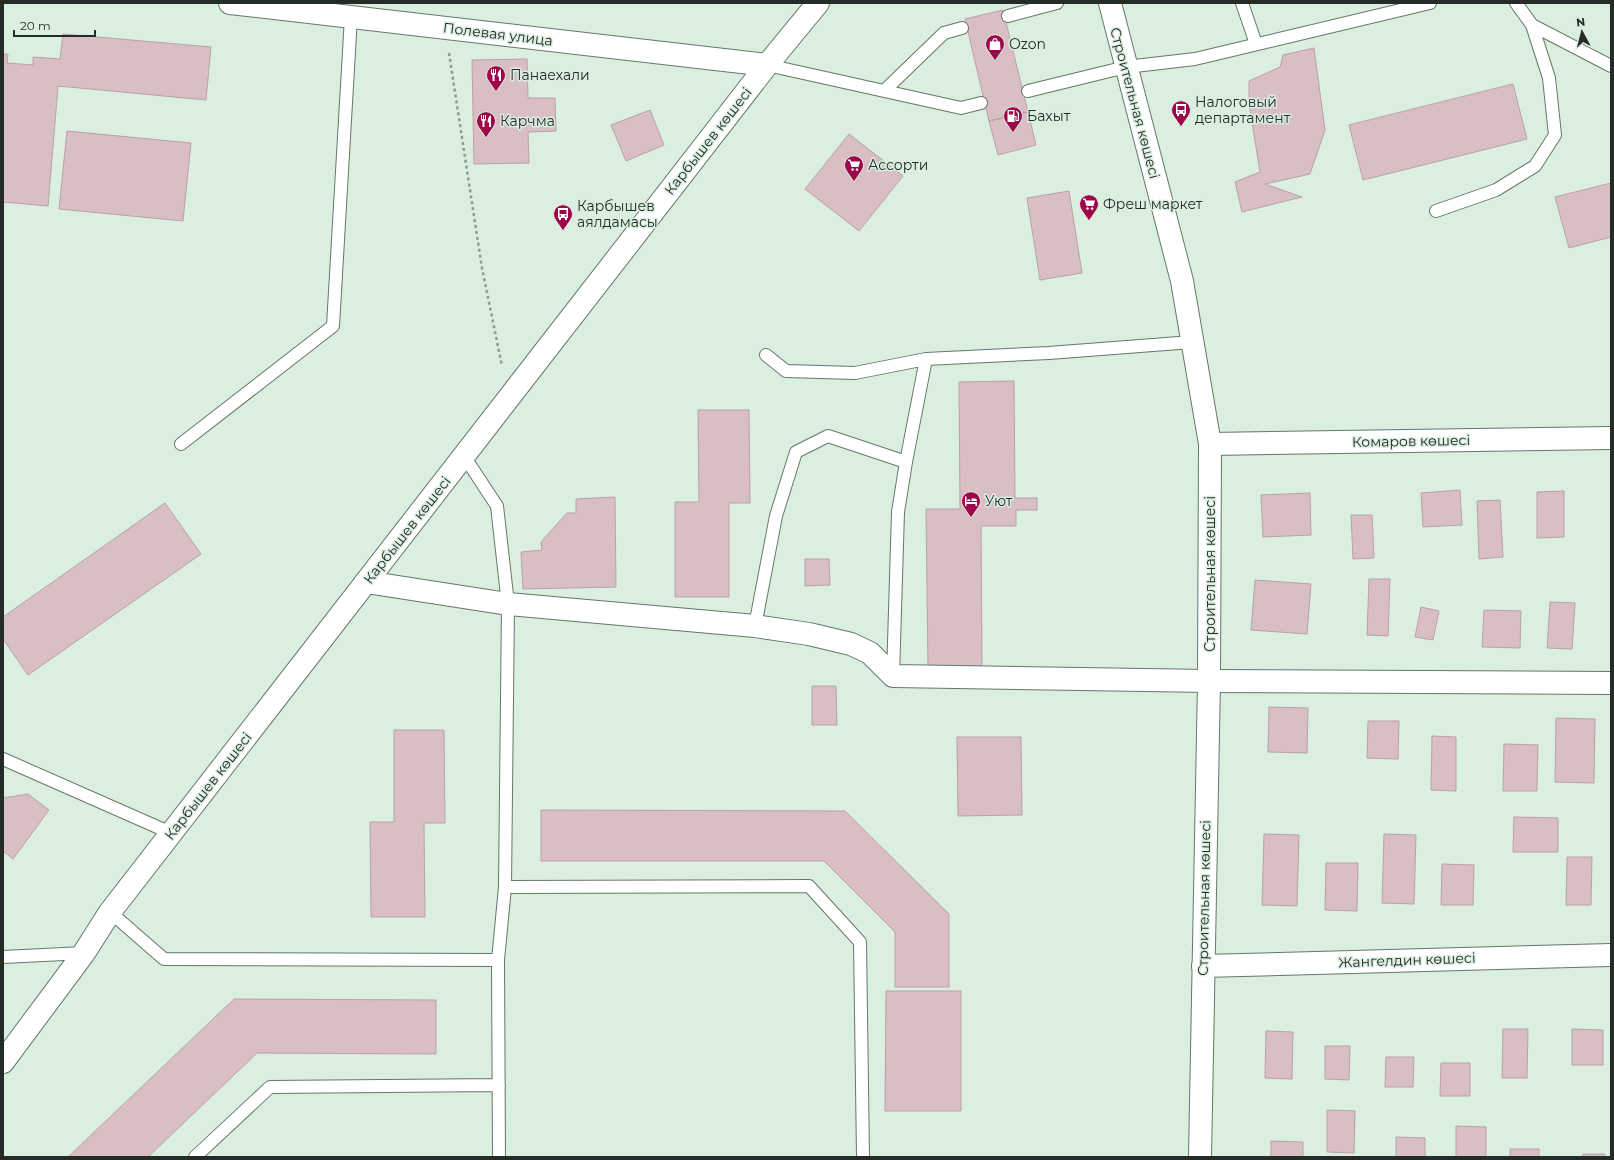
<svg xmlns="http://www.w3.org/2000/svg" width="1614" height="1160" viewBox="0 0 1614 1160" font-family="Montserrat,sans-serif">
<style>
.building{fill:#d9bfc4;stroke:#baa1a6}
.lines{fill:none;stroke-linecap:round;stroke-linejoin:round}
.lane-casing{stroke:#65776a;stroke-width:14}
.street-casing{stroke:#65776a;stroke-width:24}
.secondary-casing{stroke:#65776a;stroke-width:24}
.path{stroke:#8c9b90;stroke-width:2.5;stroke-dasharray:3 3;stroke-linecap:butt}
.lane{stroke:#fff;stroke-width:12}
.street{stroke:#fff;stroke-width:22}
.secondary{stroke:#fff;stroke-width:22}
.labels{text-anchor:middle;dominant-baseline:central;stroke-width:3;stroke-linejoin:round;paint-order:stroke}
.street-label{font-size:14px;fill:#252c27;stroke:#daefe0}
.poi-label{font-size:14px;fill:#252c27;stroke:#daefe0;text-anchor:start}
</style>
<rect width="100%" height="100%" fill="#daefe0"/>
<path class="building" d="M1003,10L1028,112L989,121L965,19Z
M63,34L211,47L206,100L58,86L48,206L3,202V54H8L7,63L33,65V57L60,59Z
M1314,48L1325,130L1310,174L1265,184L1302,197L1242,212L1235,182L1260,172L1249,104V81L1280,67L1283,55Z
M527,59L528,98H555L556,131L528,132L529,163L474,164L472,60Z
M1513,84L1527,139L1363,180L1349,125Z
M650,110L664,145L626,161L611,125Z
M1028,112L1036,145L998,155L989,121Z
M67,131L191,143L183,221L59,209Z
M849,134L903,176L859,231L805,189Z
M1611,183V237L1569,248L1555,197Z
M1069,191L1082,273L1040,280L1027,198Z
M1014,381L1015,498H1037V510H1016V526H981L982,667H928L926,509H960L959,382Z
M698,410H749L750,503H729V597H675V502H699Z
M1460,490L1462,525L1423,527L1421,493Z
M1564,491V537L1537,538V492Z
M1310,493L1311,535L1263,537L1261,495Z
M615,497L616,587L523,589L521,552L542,550L541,542L567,513H576V499Z
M1500,500L1503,557L1479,559L1477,501Z
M165,503L201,554L28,675L3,639V617Z
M1351,515H1372L1374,558L1353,559Z
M805,559H829L830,585L805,586Z
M1369,579H1390L1388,636L1367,635Z
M1255,580L1311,584L1307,634L1251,630Z
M1550,602L1575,603L1572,649L1547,648Z
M1421,607L1439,611L1433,640L1415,637Z
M1484,610L1521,611L1520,648L1482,647Z
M812,686H836L837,725H812Z
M1269,707L1308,708L1307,753L1268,752Z
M1556,718L1595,719L1594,783L1555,782Z
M1368,721H1399L1398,759L1367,758Z
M394,730H444L445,823H424L425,917H371L370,822H394Z
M1432,736L1456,737V791L1431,790Z
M957,737H1021L1022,815L958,816Z
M1504,744L1538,745L1537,791H1503Z
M28,794L49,810L13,859L3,851V798Z
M541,810L845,811L949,914V987H895V932L824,861H541Z
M1514,817L1558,818V852H1513Z
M1264,834L1299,835L1297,906L1262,905Z
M1384,834L1416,835L1414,904L1382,903Z
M1567,857H1592L1591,905H1566Z
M1326,863H1358L1357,911L1325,910Z
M1442,864L1474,865L1473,905H1441Z
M886,991H961V1111H885Z
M234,999L436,1000V1054L257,1053L148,1157H68Z
M1503,1029H1528L1527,1078H1502Z
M1572,1029L1603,1030V1065H1572Z
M1266,1031L1293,1032L1292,1079L1265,1078Z
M1325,1046H1350L1349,1080L1325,1079Z
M1386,1057H1414L1413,1087H1385Z
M1441,1063H1470V1096H1440Z
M1327,1110L1355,1111L1354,1153L1327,1152Z
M1456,1126L1486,1127V1157H1456Z
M1396,1137L1425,1138V1157H1396Z
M1271,1141L1303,1142V1157H1271Z
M1510,1149H1539V1157H1510Z
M1583,1154H1605V1157H1583Z"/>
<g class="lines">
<defs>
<path id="lane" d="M1242,3L1256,44
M1008,16L1057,3
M1532,25L1611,66
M767,65L961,108L981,103
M884,91L944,33L962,28
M1028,91L1126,67L1195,59L1430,3
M1436,211L1496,190L1535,166L1555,135L1549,78L1532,25L1516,3
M766,355L786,371L855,373L926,359L1049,353L1192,342
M181,444L333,326L351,17
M464,456L497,506L508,604L505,887L498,960L499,1157
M755,626L776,516L796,452L828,436L906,462
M893,676L898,512L906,462L926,359
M3,759L171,833
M505,887L809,886L860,942L863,1157
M110,912L164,959L498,960
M3,957L84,953
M195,1157L270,1087L499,1085"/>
<path id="street" d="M230,3L767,65
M1210,444L1611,438
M366,582L508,604L755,626L809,634L851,644L870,653L893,676L1209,681L1611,683
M1203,966L1611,955"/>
<path id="secondary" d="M1110,3L1182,281L1210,444L1209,681L1200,1157
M3,1062L84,953L110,912L767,65L818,3"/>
</defs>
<use href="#lane" class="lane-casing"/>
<use href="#street" class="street-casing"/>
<use href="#secondary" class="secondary-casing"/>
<path class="path" d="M449,53L482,268L502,366"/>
<use href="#lane" class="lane"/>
<use href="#street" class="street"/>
<use href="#secondary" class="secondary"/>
</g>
<defs>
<symbol id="shop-pin" viewBox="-11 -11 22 30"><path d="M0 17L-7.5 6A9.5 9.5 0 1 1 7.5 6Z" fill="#9f054a" stroke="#daefe0"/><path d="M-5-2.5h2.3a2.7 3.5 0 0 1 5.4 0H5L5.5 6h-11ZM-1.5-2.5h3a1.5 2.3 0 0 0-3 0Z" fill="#fff"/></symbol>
<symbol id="restaurant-pin" viewBox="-11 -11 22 30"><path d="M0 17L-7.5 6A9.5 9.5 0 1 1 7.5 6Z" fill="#9f054a" stroke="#daefe0"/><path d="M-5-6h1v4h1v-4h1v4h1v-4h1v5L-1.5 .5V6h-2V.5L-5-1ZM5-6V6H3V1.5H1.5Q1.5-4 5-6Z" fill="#fff"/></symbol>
<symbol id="bus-pin" viewBox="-11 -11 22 30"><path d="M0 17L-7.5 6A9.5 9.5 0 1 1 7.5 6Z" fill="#9f054a" stroke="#daefe0"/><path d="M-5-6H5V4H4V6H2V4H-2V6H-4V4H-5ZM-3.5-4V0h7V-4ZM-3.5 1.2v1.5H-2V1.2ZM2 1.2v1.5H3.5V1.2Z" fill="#fff"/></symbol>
<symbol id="fuel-pin" viewBox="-11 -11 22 30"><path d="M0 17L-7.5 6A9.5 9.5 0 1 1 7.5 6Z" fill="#9f054a" stroke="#daefe0"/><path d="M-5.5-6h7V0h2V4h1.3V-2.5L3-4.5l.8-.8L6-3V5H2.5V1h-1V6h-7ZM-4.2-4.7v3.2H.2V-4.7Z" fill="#fff"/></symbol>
<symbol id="supermarket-pin" viewBox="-11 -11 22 30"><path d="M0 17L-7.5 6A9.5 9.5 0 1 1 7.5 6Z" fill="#9f054a" stroke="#daefe0"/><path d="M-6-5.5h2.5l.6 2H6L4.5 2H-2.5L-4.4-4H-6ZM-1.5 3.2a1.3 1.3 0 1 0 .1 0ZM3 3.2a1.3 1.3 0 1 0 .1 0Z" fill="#fff"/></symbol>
<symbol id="hotel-pin" viewBox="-11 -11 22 30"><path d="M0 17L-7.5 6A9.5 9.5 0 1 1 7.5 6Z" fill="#9f054a" stroke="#daefe0"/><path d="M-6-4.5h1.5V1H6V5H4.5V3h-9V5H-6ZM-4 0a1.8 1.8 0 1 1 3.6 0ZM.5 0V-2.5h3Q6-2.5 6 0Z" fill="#fff"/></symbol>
</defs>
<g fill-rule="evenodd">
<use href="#shop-pin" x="984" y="33" width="22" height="30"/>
<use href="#restaurant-pin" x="485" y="64" width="22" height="30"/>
<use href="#bus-pin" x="1170" y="99" width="22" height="30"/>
<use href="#fuel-pin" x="1002" y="105" width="22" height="30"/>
<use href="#restaurant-pin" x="475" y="110" width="22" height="30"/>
<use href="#supermarket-pin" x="843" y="154" width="22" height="30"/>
<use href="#supermarket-pin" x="1078" y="193" width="22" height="30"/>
<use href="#bus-pin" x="552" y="203" width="22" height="30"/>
<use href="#hotel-pin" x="960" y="490" width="22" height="30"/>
</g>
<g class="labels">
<g class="street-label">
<text transform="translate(498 34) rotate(7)">Полевая улица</text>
<text transform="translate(1135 103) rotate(75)">Строительная көшесі</text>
<text transform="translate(708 141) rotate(-52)">Карбышев көшесі</text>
<text transform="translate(1411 441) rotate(-1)">Комаров көшесі</text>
<text transform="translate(407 530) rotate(-52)">Карбышев көшесі</text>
<text transform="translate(1210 574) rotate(-90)">Строительная көшесі</text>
<text transform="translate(208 786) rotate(-52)">Карбышев көшесі</text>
<text transform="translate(1204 898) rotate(-89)">Строительная көшесі</text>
<text transform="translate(1407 960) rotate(-2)">Жангелдин көшесі</text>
</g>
<g class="poi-label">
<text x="1009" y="44">Ozon</text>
<text x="510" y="75">Панаехали</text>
<text x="1195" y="102">Налоговый<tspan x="1195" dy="16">департамент</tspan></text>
<text x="1027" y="116">Бахыт</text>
<text x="500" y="121">Карчма</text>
<text x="868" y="165">Ассорти</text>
<text x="1103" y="204">Фреш маркет</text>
<text x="577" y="206">Карбышев<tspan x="577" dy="16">аялдамасы</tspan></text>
<text x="985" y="501">Уют</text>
</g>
</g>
<rect width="1614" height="1160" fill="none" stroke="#252c27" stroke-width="8"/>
<g transform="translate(1582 32) rotate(353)" stroke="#daefe0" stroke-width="3" paint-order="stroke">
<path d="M0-3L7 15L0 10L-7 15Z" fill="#252c27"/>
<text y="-6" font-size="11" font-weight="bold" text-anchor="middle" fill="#252c27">N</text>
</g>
<path d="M14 30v6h81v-6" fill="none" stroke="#252c27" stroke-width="2"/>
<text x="20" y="30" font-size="12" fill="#252c27" stroke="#daefe0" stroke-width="3" paint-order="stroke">20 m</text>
</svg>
